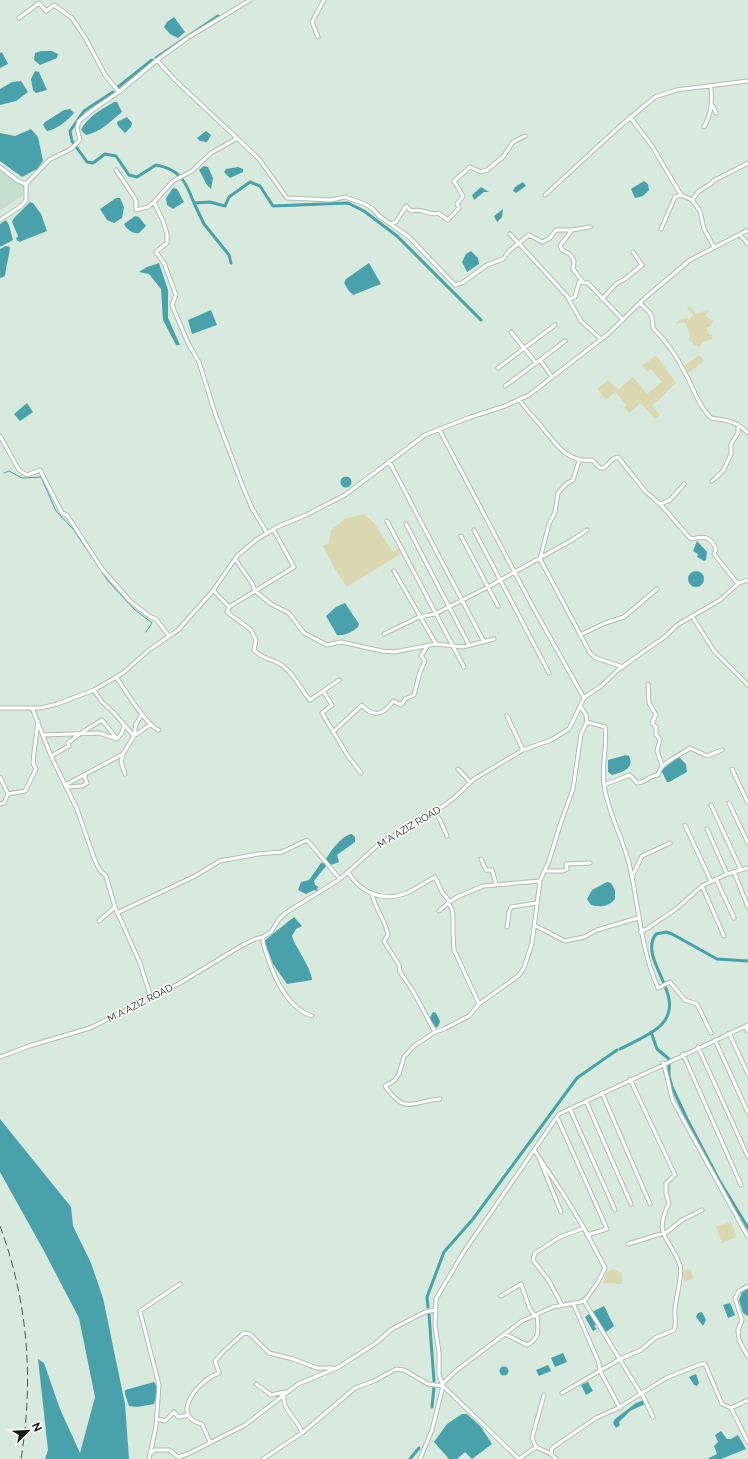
<svg xmlns="http://www.w3.org/2000/svg" width="748" height="1459" viewBox="0 0 748 1459" font-family="Raleway,sans-serif">
<style>
.built{fill:#c6dfcd}
.green{fill:#dbd7b1}
.water{fill:#48a1ab}
.lines{fill:none;stroke-linecap:round;stroke-linejoin:round}
.stream{stroke:#48a1ab;stroke-width:1}
.canal{stroke:#48a1ab;stroke-width:3}
.minor-casing{stroke:#adbeb2;stroke-width:5}
.minor{stroke:#fff;stroke-width:3}
.rail{stroke:#4b554e;stroke-width:1;stroke-dasharray:8 4;stroke-linecap:butt}
.labels{text-anchor:middle;dominant-baseline:central;stroke-width:3;stroke-linejoin:round;paint-order:stroke}
.street-label{font-size:10px;fill:#131915;stroke:#fff}
</style>
<rect width="100%" height="100%" fill="#d8eadd"/>
<path class="built" d="M0,166L24,185L23,195L0,211Z"/>
<path class="green" d="M689,307L692,308L695,313L698,314L708,309V312L705,316L713,320L711,326L706,328L710,335H712V339L703,342L699,347L696,346L689,340L690,334L685,322L675,324L680,319L687,318L690,321L693,314L687,309Z
M656,355L676,383L652,406L660,415L655,419L641,403L629,413L624,407L626,405L615,392L606,400L597,389L608,380L618,390L633,377L647,394L662,382L651,369L647,372L642,366Z
M700,355L704,361L689,373L684,366Z
M364,514L374,523L393,552L399,548L402,553L347,587L335,569L323,546L329,543L331,530L344,519Z
M731,1222L737,1237L722,1243L716,1227Z
M614,1269L622,1273V1284L603,1283L606,1272Z
M691,1269L693,1279L685,1281L682,1271Z"/>
<path class="water" d="M174,17L185,32L178,38L170,34L164,27L167,22Z
M41,51H52L58,54L57,58L40,65L34,60L35,53Z
M2,52L8,64L0,68V53Z
M35,71L39,72L47,90L36,93L33,90L31,79Z
M21,81L28,92L16,101L0,105V89L12,82Z
M114,102H117L122,112C111,121 99,133 86,135L81,130C87,117 102,109 114,102Z
M70,109L74,113C68,120 56,130 47,131L43,125L45,122L64,110Z
M127,117L132,123L131,127L125,133L118,126L117,122Z
M31,129L38,137L43,161L37,169L22,177L0,161V133L15,136Z
M206,131L211,135L207,142L200,141L197,138Z
M204,166L208,167L213,178L211,189L207,185L199,170Z
M238,167L243,169V172L230,178L224,172L226,169Z
M644,181L648,184L649,190L643,196L635,198L631,189Z
M523,182L526,186L516,193L513,191L515,187Z
M481,187L489,192H484L474,200L472,195Z
M173,188L177,189L184,202L173,209L167,205L166,198Z
M116,198H120L124,207L122,218L114,223L107,220L100,209Z
M30,202L33,203L41,214L47,231L19,242L16,239L18,236L12,222L14,218Z
M503,209L502,217L497,222L494,216Z
M135,216L139,217L146,226L139,233C133,234 127,230 124,224Z
M6,220L9,225L13,240L0,247V224Z
M6,246L10,247C9,257 6,266 5,276L0,278V249Z
M471,251L478,258L479,264L467,272L462,262L466,254Z
M159,263L168,290V318L180,345H176L163,320L161,289L149,274L139,272L147,267Z
M369,263L381,284L353,295L349,291L344,283L346,279Z
M211,310L217,325L192,334L188,320Z
M27,403L33,412L20,421L14,414Z
M340.5 482a5.5 5.5 0 1 1 11 0a5.5 5.5 0 1 1-11 0Z
M697,541L707,552L706,560L704,561L697,557L698,554L693,551Z
M688 579a8 8 0 1 1 16 0a8 8 0 1 1-16 0Z
M345,603L359,624L358,627C352,632 345,636 337,635L326,616L336,607Z
M626,755L629,756C635,769 622,772 612,775L608,772V760Z
M679,757L686,764L687,772L669,782H667L661,770Z
M352,834L355,837V842L337,855L339,862L331,865L326,859C331,851 342,835 352,834Z
M321,863H325L326,866L314,881L315,885L319,887L317,888L318,891L314,890L306,894L298,890L301,882L309,880Z
M607,882L611,883L615,890V899C609,906 601,908 591,905L587,899L592,890Z
M294,917L302,926L296,929L292,936C296,949 312,969 312,980L287,984L273,964L264,941Z
M433,1012L436,1013L440,1021L439,1025L436,1028L429,1019Z
M0,1119L71,1207L73,1226L91,1263L103,1298L125,1404L129,1459H45L48,1450L38,1359L44,1363L60,1409L80,1453L95,1397L79,1318L44,1251L0,1172Z
M747,1289L748,1290V1316L743,1313L739,1300L743,1290Z
M730,1303L735,1315L728,1318L723,1305Z
M604,1306L614,1326L606,1332L592,1312Z
M702,1312L706,1320L703,1326L696,1317L698,1313Z
M589,1314L598,1324L594,1326L597,1329L593,1331L585,1317Z
M563,1353L567,1362L555,1367L551,1358Z
M548,1365L551,1371L539,1376L536,1370Z
M499.5 1371a4.5 4.5 0 1 1 9 0a4.5 4.5 0 1 1-9 0Z
M696,1374L699,1383L697,1386L694,1385L689,1377Z
M154,1382L158,1389L154,1404L137,1407L129,1406L125,1394V1390Z
M588,1382L593,1391L586,1395L581,1385Z
M644,1400L645,1404L630,1411L619,1422L620,1425L616,1428L613,1423L615,1419L636,1403Z
M462,1414H467L481,1427L492,1444L472,1459L465,1452L457,1459H449L434,1442L447,1424Z
M721,1431L727,1439H731L738,1435L746,1449L721,1459H707L717,1454L714,1446L718,1442L715,1435Z"/>
<g class="lines">
<path class="stream" d="M4,473L9,471L22,478L41,477L56,511L73,529L108,581L134,609L152,623L146,632"/>
<path class="canal" d="M156,58L218,16
M118,87L152,60
M113,92L84,111L70,131L72,141L87,162L93,163L105,154L116,156L129,175L137,177L156,165C180,169 186,182 194,203L210,202L225,206L229,197L250,182L260,186L273,206L348,203L364,211L397,236L481,320
M194,203L204,224L229,255L231,263
M651,1032L657,1049L669,1059V1076L672,1087L687,1119L719,1180L748,1228
M620,1049C633,1042 652,1035 662,1024C688,996 637,959 656,934L666,932L672,934L717,959L748,961
M428,1307L427,1297L444,1252L473,1219L577,1078L617,1050
M429,1314L434,1381
M432,1407L434,1387
M410,1459L419,1448"/>
<defs>
<path id="minor" d="M19,18L39,3L46,11L54,5L72,18L86,39L105,75L119,92
M318,37L312,22L324,0
M157,60L175,80L259,159L287,198L331,200L345,197L365,204L373,209L379,216L409,237L455,285L462,283L487,265L503,259L510,250L529,235L542,242L550,238L556,230H572
M713,106L716,113
M630,117L652,146L681,195
M704,127C712,113 712,102 711,86
M236,139L211,153L192,171L173,181L154,202L163,221L167,234V243L156,252L164,263L176,295L172,305L188,343L199,362L215,413L243,487L252,508L267,533
M0,167L18,181L26,184
M116,170L136,200V210L148,207L154,202
M545,195L618,128L655,97L676,90L748,81
M0,220L21,206L26,200V184L49,160L71,149L80,140L77,128L79,121L94,109L119,92L157,60L189,37L250,0
M391,224L396,222L406,206L411,211C423,207 430,217 438,213L448,220L459,208L457,204L463,196L454,181L470,167L481,172L487,170L503,157L513,142L525,136
M661,229L675,197L681,195L692,200
M510,234L567,296L581,321L601,339
M740,235L748,244
M714,247L704,229L700,211L692,200L699,191L712,183L713,181L748,163
M583,282L573,269L574,261L570,254L562,250L560,246L572,230L590,227
M569,299L575,297L579,282L588,283L623,320
M602,299L616,284L625,279L642,265L633,252
M640,303C650,314 652,310 653,328C666,341 677,356 685,373C694,389 698,405 711,418C727,420 737,422 748,433
M511,332L536,363
M540,360L565,341
M498,368L555,325
M505,386L540,360L552,377
M519,399C524,407 529,412 535,419C551,436 564,464 592,460L600,468H604L613,459L618,457L645,491L662,506L689,537L692,539C704,535 711,537 716,549L714,554L738,584
M439,429L534,609L584,698
M0,436L19,470L27,475L40,470L62,513L67,515L102,569L130,601L149,616L156,619L169,636
M389,461L484,642
M579,461L573,480L566,484L558,493L555,512L549,524L540,559L590,653L596,658L623,667
M712,481L723,471L731,454V444L738,433V424
M660,504L670,500L684,484
M387,521L464,667
M406,524L469,645
M273,529L294,567L255,591L271,604L289,613L304,633L327,645L341,642L382,651L394,652L436,644L463,647L494,639
M474,530L549,673
M461,536L498,606
M394,571L436,644
M213,590L229,607L227,612L251,630L256,640L254,650C263,660 273,658 283,666C296,676 300,689 310,700L339,680
M229,607L255,591L252,583L235,559
M692,616L714,651L748,685
M384,634L419,617L435,614L488,587L572,540L587,530
M580,635L605,623L624,617L657,589
M116,677C124,688 147,727 159,730
M648,684L649,703L656,715L652,723L656,727V735L660,739L657,751L662,765
M94,690L102,702L114,713L134,736L123,754
M323,691L332,705L322,713L348,756L361,773
M0,708H41L57,704L94,690L123,673L149,650L178,630L212,592L237,556L256,540L277,527L306,515L345,495L425,435L468,418L505,406L529,395L608,334L645,298L690,260L748,230
M32,708L51,756L77,809L94,858L99,869L106,876L115,907L140,963L151,998
M142,714L136,724L134,736L151,724
M507,716L523,750
M587,722L605,727C608,746 601,765 604,785C608,812 622,837 629,863C639,905 640,947 658,988L670,982L685,1000L697,1004L711,1033
M334,731L362,705C373,718 384,715 393,701L401,705L405,699L414,695L420,672L425,661L421,656L427,647
M44,735L99,733L117,739L102,720C90,727 79,734 68,743L69,746L51,756
M117,739L122,733L124,725
M458,769L470,782
M732,769L748,803
M84,775L67,784L66,787L82,786L87,783L84,775L123,754L121,762L125,774
M0,777L8,794L4,803L0,804
M604,785L630,775L637,783C645,783 650,775 658,775C660,762 681,755 690,748L707,756L722,750
M8,794L25,791L36,769L33,763L34,753L38,721
M729,803L748,843
M711,805L741,870
M435,812L440,820L447,836
M685,825L711,881
M707,829L727,874
M481,859L486,870H492L496,884
M544,871H563L567,869L566,864L590,863
M348,872C360,892 381,902 404,894C415,890 425,882 435,877L442,892L450,902
M734,872L748,907
M632,877L642,856L670,843
M716,879L734,918
M702,886L724,936
M372,894C376,911 385,919 388,935L384,941L399,965L400,972L413,991L435,1032
M439,911L448,903
M117,913L195,876L220,861L258,854L282,852L307,840L340,879
M99,921L115,907
M534,925L565,941L584,937L597,930L638,918
M507,927L509,912L511,907L537,903
M640,932L648,928L676,909L702,886L727,874L748,868
M263,937C262,946 266,950 268,958C275,980 289,1009 312,1016
M479,1004L454,950L453,934V916L452,909L448,903L457,897L483,886L540,881
M746,1026L748,1031
M729,1033L748,1074
M715,1040L748,1113
M698,1047L748,1157
M683,1054L741,1185
M0,1057L29,1046L90,1028L180,983L241,946L255,939L263,937L271,932L279,919L287,912L340,879L379,844L435,812L454,798L474,779L523,750L551,740L569,729L584,698L589,694L600,687L619,669L666,636L677,625L720,600L739,583L748,580
M663,1063C668,1076 669,1089 673,1101L748,1237
M602,1093L650,1204
M440,1099C412,1101 406,1116 385,1086L394,1081L399,1074L404,1057L414,1046L435,1032L444,1029L469,1016L479,1004L518,976L524,968L532,943L540,881L549,861L561,822L573,789L581,734L587,722L586,715L581,707
M586,1101L631,1204
M570,1109L615,1210
M557,1117L607,1229L587,1235
M534,1150L562,1192L584,1228L560,1237L535,1253L533,1260L549,1281L562,1305
M540,1160L561,1212
M628,1244L667,1232L682,1220L702,1210
M748,1286L739,1291L735,1298L742,1320L738,1330L739,1340L748,1357
M501,1296L521,1284L530,1309L535,1316
M584,1301L641,1394
M573,1303L599,1363L600,1371L620,1408
M505,1334L527,1345C541,1338 538,1328 537,1315
M256,1384L271,1395L285,1392C279,1410 298,1417 302,1433
M442,1384L457,1370L522,1321L553,1307L581,1302L586,1299L598,1282L605,1268L584,1228
M562,1393L620,1359L641,1350L655,1338L674,1330C677,1323 674,1316 675,1308C676,1298 683,1274 680,1265C669,1236 653,1236 669,1203L666,1193V1183L675,1175L630,1079
M642,1394L653,1417
M731,1408L748,1442
M157,1419L165,1421L174,1412L178,1417L188,1415
M210,1442L202,1424C168,1416 200,1379 219,1373L215,1361L224,1351L244,1333L250,1334L269,1353L293,1359L317,1368H333
M536,1447L532,1438L544,1395
M150,1454L155,1450H169L178,1457L188,1454L245,1425L298,1384L337,1368L376,1343L392,1329L425,1312L436,1310
M149,1459L156,1426L159,1385L140,1311L180,1284
M263,1459L302,1433L355,1388L374,1381L396,1369L404,1370L428,1384L443,1386L519,1459L536,1447L551,1454
M420,1459L432,1430L443,1386L439,1375V1352L435,1326L436,1299L463,1253L559,1114L748,1025
M556,1459L551,1454L552,1448L596,1418L618,1408L666,1378L701,1364H705L722,1404L731,1408L748,1400"/>
</defs>
<use href="#minor" class="minor-casing"/>
<use href="#minor" class="minor"/>
<path class="rail" d="M0,1226C28,1302 34,1379 21,1459"/>
</g>
<g class="labels">
<g class="street-label">
<text transform="translate(409 827) rotate(-31)">M A AZIZ ROAD</text>
<text transform="translate(140 1003) rotate(-27)">M A AZIZ ROAD</text>
</g>
</g>
<g transform="translate(28 1431) rotate(66)" stroke="#ffffff" stroke-width="3" paint-order="stroke">
<path d="M0-3L7 15L0 10L-7 15Z" fill="#131915"/>
<text y="-6" font-size="11" font-weight="bold" text-anchor="middle" fill="#131915">N</text>
</g>
</svg>
